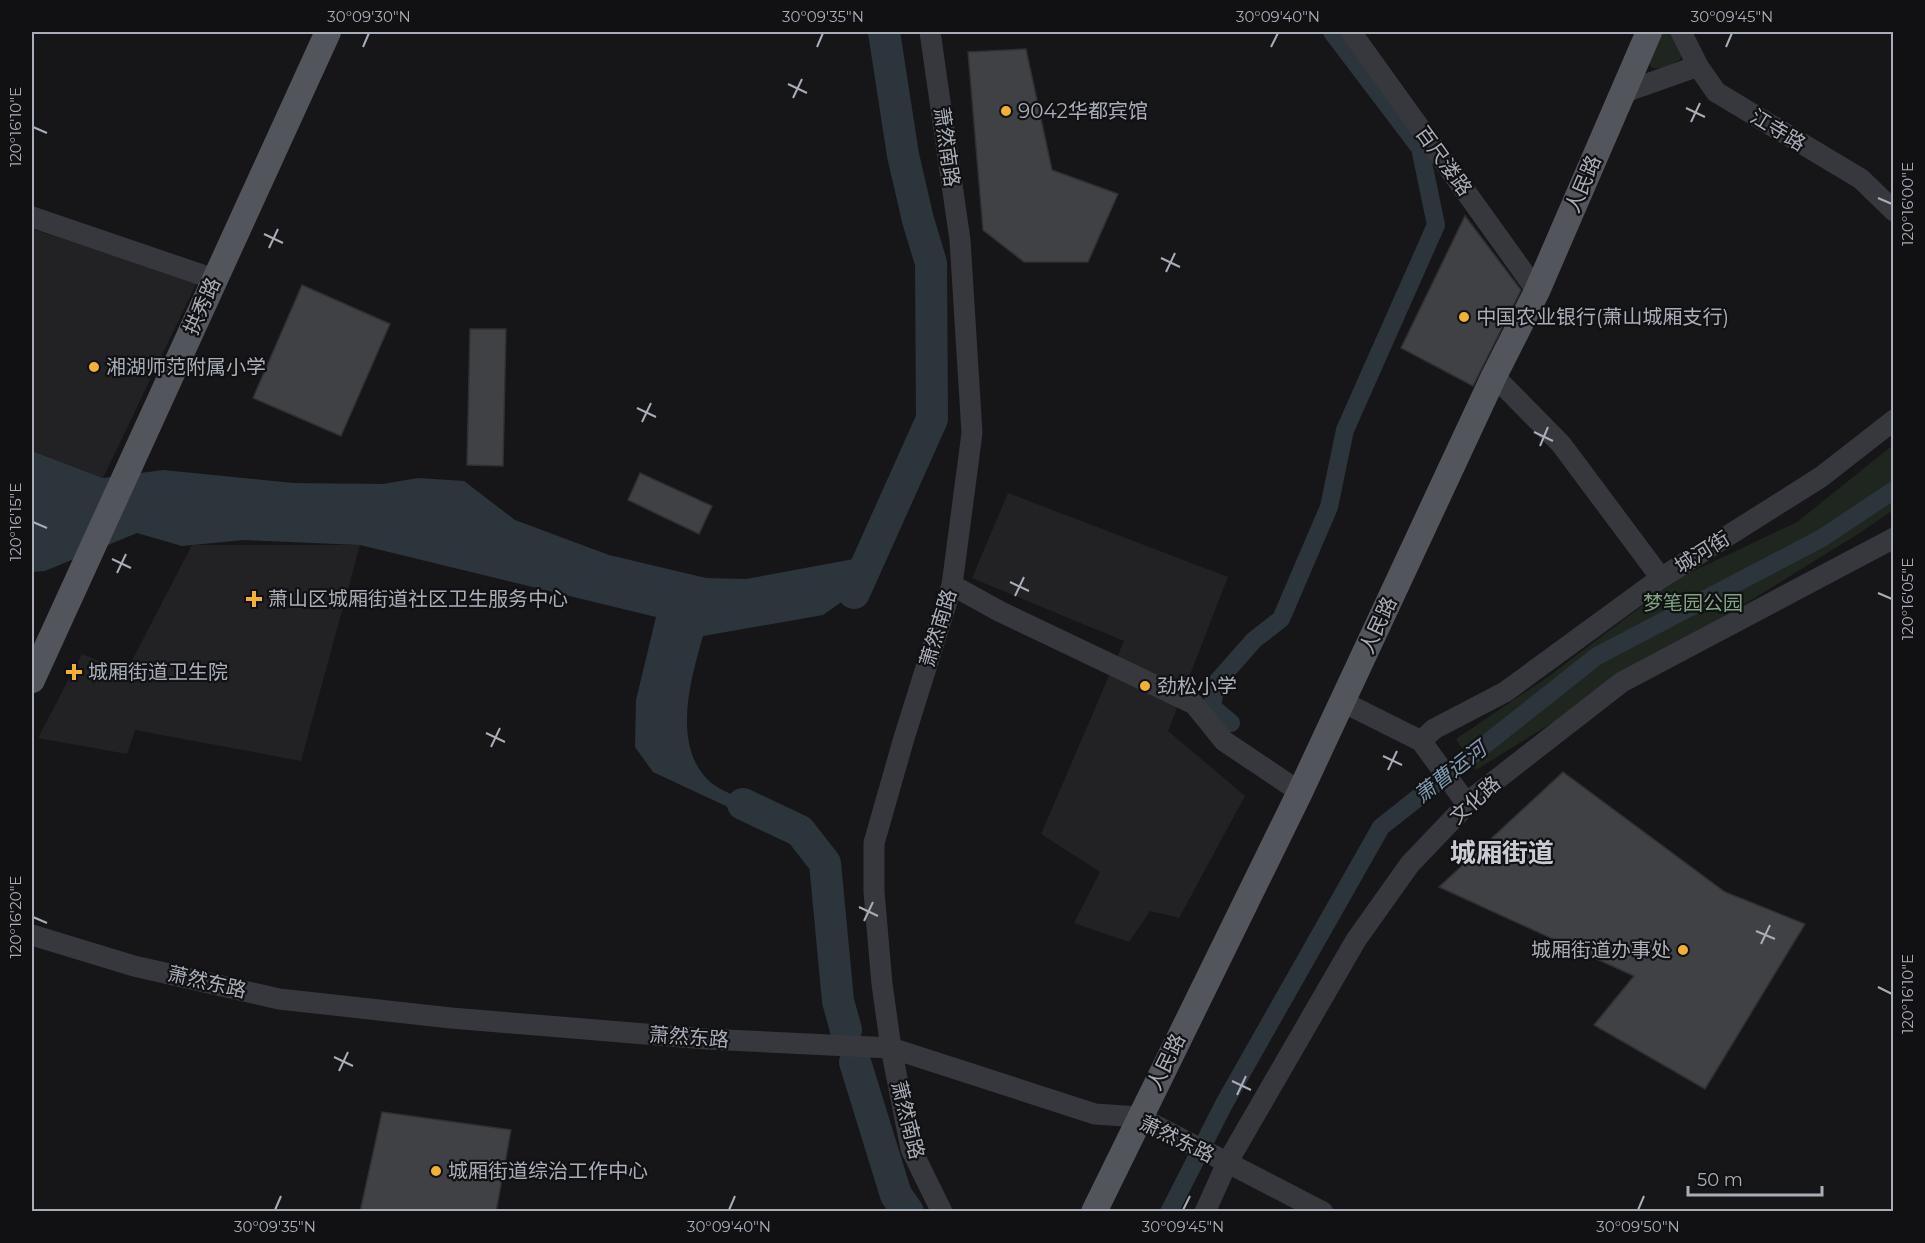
<svg xmlns="http://www.w3.org/2000/svg" width="1925" height="1243" viewBox="0 0 1925 1243" font-family="Montserrat,'Noto Sans SC',sans-serif">
<style>
.built{fill:#222225}
.green{fill:#1e261f}
.water{fill:#2c353c}
.lines{fill:none;stroke-linecap:round;stroke-linejoin:round}
.canal{stroke:#2c353c;stroke-width:18}
.river{stroke:#2c353c;stroke-width:32}
.building{fill:#404145;stroke:#303034;stroke-width:1.5}
.minor{stroke:#37383d;stroke-width:21}
.major{stroke:#53555c;stroke-width:26}
.ticks{fill:none;stroke:#a8adb8;stroke-width:2}
.poi-dot{fill:#f2b134;stroke:#111113;stroke-width:2}
.labels{text-anchor:middle;dominant-baseline:central;stroke-width:4.5;stroke-linejoin:round;paint-order:stroke}
.poi-label{font-size:20px;fill:#a8adb8;stroke:#111113;text-anchor:start}
.street-label{font-size:20px;fill:#a8adb8;stroke:#111113}
.park-label{font-size:20px;fill:#7fa381;stroke:#111113}
.water-label{font-size:21px;font-style:italic;fill:#7f9bb3;stroke:#111113}
.district-label{font-size:26px;font-weight:bold;fill:#c9ccd4;stroke:#111113}
.neatline{fill:none;stroke:#a8adb8;stroke-width:2}
.ticks-label{font-size:15px;text-anchor:middle;fill:#a8adb8}
</style>
<rect width="100%" height="100%" fill="#161618"/>
<path class="built" d="M32,229L197,282L103,478L32,451Z
M1008,493L1228,577L1168,731L1245,796L1179,918L1150,911L1129,942L1074,923L1100,872L1041,834L1124,641L972,578Z
M192,545H360L301,761L135,730L127,754L38,738L82,654L126,672Z"/>
<path class="green" d="M1665,32L1673,34L1682,54L1680,60C1670,66 1663,69 1652,68L1648,60L1658,34Z
M1893,445V510L1858,534L1476,770L1456,739L1549,676L1679,578L1797,522Z"/>
<path class="water" d="M32,451L103,478L163,470L293,483L383,484L418,478L464,481L515,520L609,555L706,578L746,579L870,556L854,593L823,615L703,636C691,678 672,742 707,779C715,788 732,794 743,800V814L653,772L635,747L636,700L656,617L360,545L244,540L182,546L137,533L45,571L32,572Z"/>
<g class="lines">
<path class="canal" d="M1231,723L1212,707L1216,683L1254,640L1281,619L1329,507L1345,430L1436,225L1420,148L1332,32
M1169,1212L1224,1104L1381,827L1597,656L1822,538L1894,490"/>
<path class="river" d="M854,593L932,419L931,263L918,220L903,155L884,32
M743,804L800,831L825,863L838,1001L846,1030
M855,1062L896,1195L908,1212"/>
</g>
<path class="building" d="M1026,49L1052,170L1118,194L1088,262H1024L983,230L968,52Z
M1465,216L1521,290L1473,386L1401,348Z
M302,285L390,324L341,436L253,398Z
M470,329H506L503,466L467,465Z
M640,473L712,506L699,534L628,500Z
M1563,772L1725,892L1805,924L1705,1089L1594,1025L1634,976L1439,887Z
M382,1112L511,1130L496,1212H360Z"/>
<g class="lines">
<path class="minor" d="M930,32L960,240L972,433L952,585L904,738L874,843V892L882,984L891,1048L911,1149L942,1212
M1351,32L1537,291
M1681,32L1698,66L1716,92L1861,179L1894,211
M1622,93L1698,66
M32,217L214,279
M1494,376L1561,444L1661,578
M952,585L999,611L1194,704L1224,741L1300,792
M1343,702L1421,741L1467,804
M1421,741L1434,729L1505,692L1661,578L1821,477L1894,420
M32,935L134,966L279,999L451,1018L706,1039L891,1048L1095,1114L1139,1117L1323,1212
M1205,1212L1227,1163L1356,940L1410,864L1474,797L1622,682L1894,538"/>
<path class="major" d="M32,680L328,32
M1094,1212L1300,792L1494,376L1537,291L1649,32"/>
</g>
<path class="ticks" d="M363,47L369,33M817,47L823,33M1271,47L1278,33M1726,47L1732,33M788,84L807,93M793,98L802,79M1686,108L1705,117M1691,122L1700,103M33,127L47,133M1878,198L1892,204M264,234L283,243M269,248L278,229M1161,258L1180,267M1166,272L1175,253M637,408L656,417M642,422L651,403M1534,432L1553,441M1540,446L1548,427M33,522L47,528M112,559L131,568M117,573L126,554M1010,582L1029,591M1878,593L1892,599M1015,596L1024,577M486,733L505,742M491,747L500,728M1383,756L1402,765M1388,770L1397,751M859,907L878,916M33,917L47,923M864,921L873,902M1756,931L1775,939M1761,944L1770,925M1878,987L1892,994M334,1057L353,1066M339,1071L348,1052M1232,1081L1251,1090M1237,1095L1246,1076M275,1210L281,1196M729,1210L735,1196M1183,1210L1190,1196M1638,1210L1644,1196"/>
<g class="poi-dot">
<circle cx="1006" cy="111" r="6"/>
<circle cx="1464" cy="317" r="6"/>
<circle cx="94" cy="367" r="6"/>
<path d="M251 590h6v6h6v6h-6v6h-6v-6h-6v-6h6z"/>
<path d="M71 663h6v6h6v6h-6v6h-6v-6h-6v-6h6z"/>
<circle cx="1145" cy="686" r="6"/>
<circle cx="1683" cy="950" r="6"/>
<circle cx="436" cy="1171" r="6"/>
</g>
<g class="labels">
<g class="poi-label">
<text x="1018" y="111">9042华都宾馆</text>
<text x="1476" y="317">中国农业银行(萧山城厢支行)</text>
<text x="106" y="367">湘湖师范附属小学</text>
<text x="268" y="599">萧山区城厢街道社区卫生服务中心</text>
<text x="88" y="672">城厢街道卫生院</text>
<text x="1157" y="686">劲松小学</text>
<text x="1671" y="950" text-anchor="end">城厢街道办事处</text>
<text x="448" y="1171">城厢街道综治工作中心</text>
</g>
<g class="street-label">
<text transform="translate(1778 130) rotate(31)">江寺路</text>
<text transform="translate(947 147) rotate(82)">萧然南路</text>
<text transform="translate(1444 161) rotate(54)">百尺溇路</text>
<text transform="translate(1583 184) rotate(-67)">人民路</text>
<text transform="translate(202 306) rotate(-66)">拱秀路</text>
<text transform="translate(1702 552) rotate(-32)">城河街</text>
<text transform="translate(1378 625) rotate(-65)">人民路</text>
<text transform="translate(938 628) rotate(-73)">萧然南路</text>
<text transform="translate(1475 800) rotate(-42)">文化路</text>
<text transform="translate(207 982) rotate(13)">萧然东路</text>
<text transform="translate(689 1037) rotate(4)">萧然东路</text>
<text transform="translate(1166 1062) rotate(-64)">人民路</text>
<text transform="translate(908 1120) rotate(76)">萧然南路</text>
<text transform="translate(1177 1139) rotate(26)">萧然东路</text>
</g>
<g class="park-label">
<text x="1693" y="603">梦笔园公园</text>
</g>
<g class="water-label">
<text transform="translate(1450 772) rotate(-38)">萧曹运河</text>
</g>
<g class="district-label">
<text x="1502" y="853">城厢街道</text>
</g>
</g>
<rect width="1925" height="1243" fill="none" stroke="#111113" stroke-width="66"/>
<path d="M1688 1186v9h134v-9" fill="none" stroke="#a8adb8" stroke-width="3"/>
<text x="1697" y="1186" font-size="18" fill="#a8adb8" stroke="#111113" stroke-width="4.5" paint-order="stroke">50 m</text>
<rect x="33" y="33" width="1859" height="1177" class="neatline"/>
<g class="ticks-label">
<text x="369" y="22">30°09'30"N</text>
<text x="823" y="22">30°09'35"N</text>
<text x="1278" y="22">30°09'40"N</text>
<text x="1732" y="22">30°09'45"N</text>
<text transform="translate(16 127) rotate(-90)" y="5">120°16'10"E</text>
<text transform="translate(1908 204) rotate(-90)" y="5">120°16'00"E</text>
<text transform="translate(16 522) rotate(-90)" y="5">120°16'15"E</text>
<text transform="translate(1908 599) rotate(-90)" y="5">120°16'05"E</text>
<text transform="translate(16 917) rotate(-90)" y="5">120°16'20"E</text>
<text transform="translate(1908 994) rotate(-90)" y="5">120°16'10"E</text>
<text x="275" y="1232">30°09'35"N</text>
<text x="729" y="1232">30°09'40"N</text>
<text x="1183" y="1232">30°09'45"N</text>
<text x="1638" y="1232">30°09'50"N</text>
</g>
</svg>
